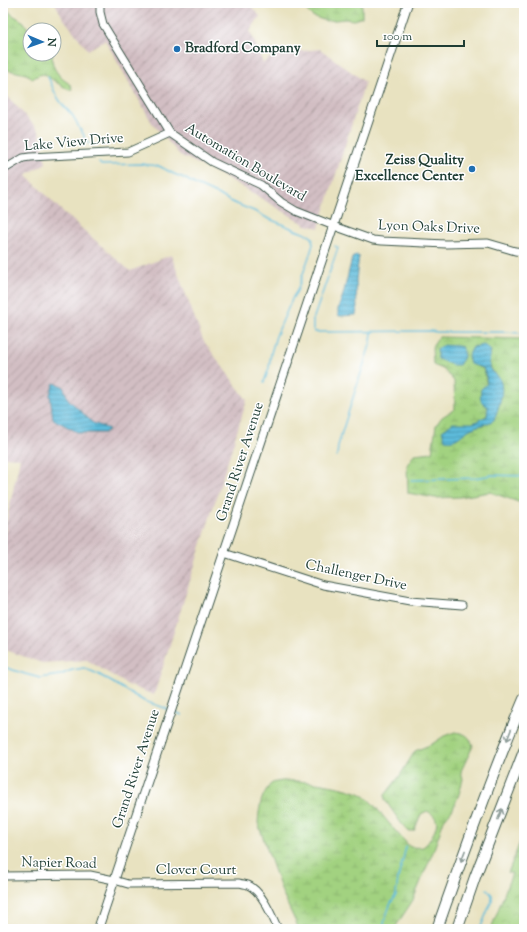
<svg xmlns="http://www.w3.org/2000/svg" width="527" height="932" viewBox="0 0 527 932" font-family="'Sorts Mill Goudy',serif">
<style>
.industrial{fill:url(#industrial-furrows)}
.wetland{fill:url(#wetland-marsh);stroke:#60885a;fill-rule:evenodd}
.park{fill:url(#park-crowns);stroke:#60885a}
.water{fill:url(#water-rules);stroke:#3e7c88}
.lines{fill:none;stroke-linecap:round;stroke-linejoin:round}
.stream{stroke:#5dbbdb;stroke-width:1.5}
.minor-casing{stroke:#3d5649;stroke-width:9}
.major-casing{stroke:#3d5649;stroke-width:10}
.highway-casing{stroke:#3d5649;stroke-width:12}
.minor{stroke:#fff;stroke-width:7}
.major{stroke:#fff;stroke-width:8}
.highway{stroke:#fff;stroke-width:10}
.oneway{stroke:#8f9e9a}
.poi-dot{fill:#1f6fb2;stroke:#fff;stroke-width:1.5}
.labels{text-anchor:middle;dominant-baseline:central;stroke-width:3;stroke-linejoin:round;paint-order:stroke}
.poi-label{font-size:14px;font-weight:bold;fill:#1f3d34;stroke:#fff;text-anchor:start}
.street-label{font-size:14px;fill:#1f3d34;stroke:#fff}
</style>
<defs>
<pattern id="industrial-furrows" width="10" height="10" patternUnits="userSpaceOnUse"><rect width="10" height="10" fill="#d2bec3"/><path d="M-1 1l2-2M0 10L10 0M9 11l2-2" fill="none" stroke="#aa9c9f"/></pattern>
<pattern id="wetland-marsh" width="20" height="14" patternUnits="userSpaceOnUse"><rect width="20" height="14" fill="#a2d280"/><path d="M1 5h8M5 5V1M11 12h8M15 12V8" fill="none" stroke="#8bb56f"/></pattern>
<pattern id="park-crowns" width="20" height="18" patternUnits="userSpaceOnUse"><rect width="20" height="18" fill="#a2d280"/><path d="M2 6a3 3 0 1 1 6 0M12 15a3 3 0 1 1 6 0" fill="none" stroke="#8bb56f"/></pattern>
<pattern id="water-rules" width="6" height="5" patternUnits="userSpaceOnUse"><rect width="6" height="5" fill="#5dbbdb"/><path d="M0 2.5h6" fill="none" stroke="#4c99b2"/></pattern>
</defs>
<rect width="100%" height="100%" fill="#fff"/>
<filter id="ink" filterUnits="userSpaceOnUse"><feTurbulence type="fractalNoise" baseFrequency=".025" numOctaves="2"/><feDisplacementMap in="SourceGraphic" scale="8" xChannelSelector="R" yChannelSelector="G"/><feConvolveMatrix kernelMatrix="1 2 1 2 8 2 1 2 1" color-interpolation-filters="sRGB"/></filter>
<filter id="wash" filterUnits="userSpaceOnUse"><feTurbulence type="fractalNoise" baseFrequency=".012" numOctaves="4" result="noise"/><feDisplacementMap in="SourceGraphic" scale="16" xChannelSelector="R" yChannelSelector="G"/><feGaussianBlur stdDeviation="0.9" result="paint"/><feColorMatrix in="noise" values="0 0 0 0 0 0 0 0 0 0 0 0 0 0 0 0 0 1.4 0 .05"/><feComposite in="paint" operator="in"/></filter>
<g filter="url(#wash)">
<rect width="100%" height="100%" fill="#e8e2c0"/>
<path class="industrial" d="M55,3H248L260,16L250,31L263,63L275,54L320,49L365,82L319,228L306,225L232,181L180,155L152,123L105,40L88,50L63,18Z
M3,91L39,131L46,163L26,175L61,210L130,271L171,255L203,340L247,400L154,695L128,685L87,660L42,663L3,649V573L6,523L20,458L3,457Z"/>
<path class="wetland" d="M308,3H362V17L354,20L345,19L326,21L312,16L307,11Z
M3,6L6,7L11,14L24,22L28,29H36L42,23L44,24L46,30H30V54H53C50,64 56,73 64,80C68,83 71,84 72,89L69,90L65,88L44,74L39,75L32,79L30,76L26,74L4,69L6,63L3,60V39L5,36L3,30Z
M439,337L524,339V504L490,492L460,497L435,498L408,493L407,465L414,454L432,452L436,425L442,417L455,409L454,381L443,369L433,365L432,347ZM491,351C488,365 489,368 499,378L484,425L473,427L463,433L473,423L487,416C489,402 488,381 483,368L477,366Z
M455,732C466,734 469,735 473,746L461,771L463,779L459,794L453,809L444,820L433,852L413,900L394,929H299L283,895L258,823C259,811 260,799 267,789C269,787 269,785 271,784C282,775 351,787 363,795C373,802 380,813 388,822C395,831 403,839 410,847C414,847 419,848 423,847C428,844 430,839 433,834C438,824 439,817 427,811L421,814L414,831H408L401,823L385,800V795L399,777L415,751L432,744L444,736Z"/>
<path class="park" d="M524,832V929H491L512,873H508Z"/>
<path class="water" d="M356,255L359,256L356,280L357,310L356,315L340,316L338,315V309L343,295L352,258Z
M443,345L458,346L462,347L464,357L459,365H452L438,359L437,350Z
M484,345L491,351C489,357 488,366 492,372C494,374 497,376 499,378C506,390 498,409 494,420C490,422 486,424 482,425C479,426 476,426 473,428C461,432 459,443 445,440L442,431L453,423H473L487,416L488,407C479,401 480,399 481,389L487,384L486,376L483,368L470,364L468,356L473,347Z
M54,383L63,386L68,399L93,423L109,429L104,433H79L53,419L50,394Z"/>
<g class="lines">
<path class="stream" d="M48,77L56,95L62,104L73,116L77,123L79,128L84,135V138L87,141L89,144
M99,163L100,164L102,165L141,164L159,166L174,174L184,178L196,185L221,196L234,203L254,211L267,218L291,228C298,232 307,233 313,238L312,239L313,244L311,251L297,291L293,297L276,336L271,353L269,368L264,382
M335,246L338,248L313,320V329L315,332L430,331L437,332H504L524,333
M337,456L338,446L342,432L371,342L372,332
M411,480L475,478L492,475L524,476
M3,668H7L25,674L40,678L60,675L72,670L84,668L98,674L144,701L168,709
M173,711L182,715
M383,929L385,919L390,905L396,895L398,878L406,847
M480,929L492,900V895L487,889"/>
</g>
</g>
<g filter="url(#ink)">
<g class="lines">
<defs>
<path id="minor" d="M100,3V12L103,24L170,133L212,162L261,185L281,202L296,211L334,226L373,240L382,241L446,244L488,243L515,251L524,252
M3,170L23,158L30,157L128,152L170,133
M224,553L323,585L410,601L462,605
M3,876L90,875L114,880L128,884L239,883C242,884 246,884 248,885C262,891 272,916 278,929"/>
<path id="major" d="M98,929L408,3"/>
<path id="highway" d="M437,929C464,852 492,774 524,699
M457,929L475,877L524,751"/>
</defs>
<use href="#minor" class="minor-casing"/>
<use href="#major" class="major-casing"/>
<use href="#highway" class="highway-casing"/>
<use href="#minor" class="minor"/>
<use href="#major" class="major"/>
<use href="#highway" class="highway"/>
</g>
<defs><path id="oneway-shaft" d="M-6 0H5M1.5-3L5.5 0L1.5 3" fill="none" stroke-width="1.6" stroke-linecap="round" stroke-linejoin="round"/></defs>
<g class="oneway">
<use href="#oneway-shaft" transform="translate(509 735) rotate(111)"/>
<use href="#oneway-shaft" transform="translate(500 814) rotate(-69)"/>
<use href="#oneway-shaft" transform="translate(463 856) rotate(111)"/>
</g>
</g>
<g class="poi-dot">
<circle cx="177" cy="49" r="4"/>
<circle cx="472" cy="169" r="4"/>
</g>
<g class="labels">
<g class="poi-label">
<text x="185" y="49">Bradford Company</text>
<text x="464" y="161" text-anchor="end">Zeiss Quality<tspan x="464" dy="16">Excellence Center</tspan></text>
</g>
<g class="street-label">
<text transform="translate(74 143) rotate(-5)">Lake View Drive</text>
<text transform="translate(245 163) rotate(31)">Automation Boulevard</text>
<text transform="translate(429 228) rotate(2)">Lyon Oaks Drive</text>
<text transform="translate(241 462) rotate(-72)">Grand River Avenue</text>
<text transform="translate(356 576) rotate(12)">Challenger Drive</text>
<text transform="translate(137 769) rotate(-72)">Grand River Avenue</text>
<text transform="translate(59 864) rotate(1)">Napier Road</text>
<text x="196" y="871">Clover Court</text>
</g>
</g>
<rect width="527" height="932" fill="none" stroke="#fff" stroke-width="16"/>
<g transform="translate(42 42) rotate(92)"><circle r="19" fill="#ffffff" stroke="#a5b1ae"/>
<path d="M0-3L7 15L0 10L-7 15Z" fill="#1f6fb2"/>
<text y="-6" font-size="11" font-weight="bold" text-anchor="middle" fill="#1f3d34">N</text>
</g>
<path d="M377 40v6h87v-6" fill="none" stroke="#1f3d34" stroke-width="2"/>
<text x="383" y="40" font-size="12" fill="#1f3d34" stroke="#ffffff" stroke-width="3" paint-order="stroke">100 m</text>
</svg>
